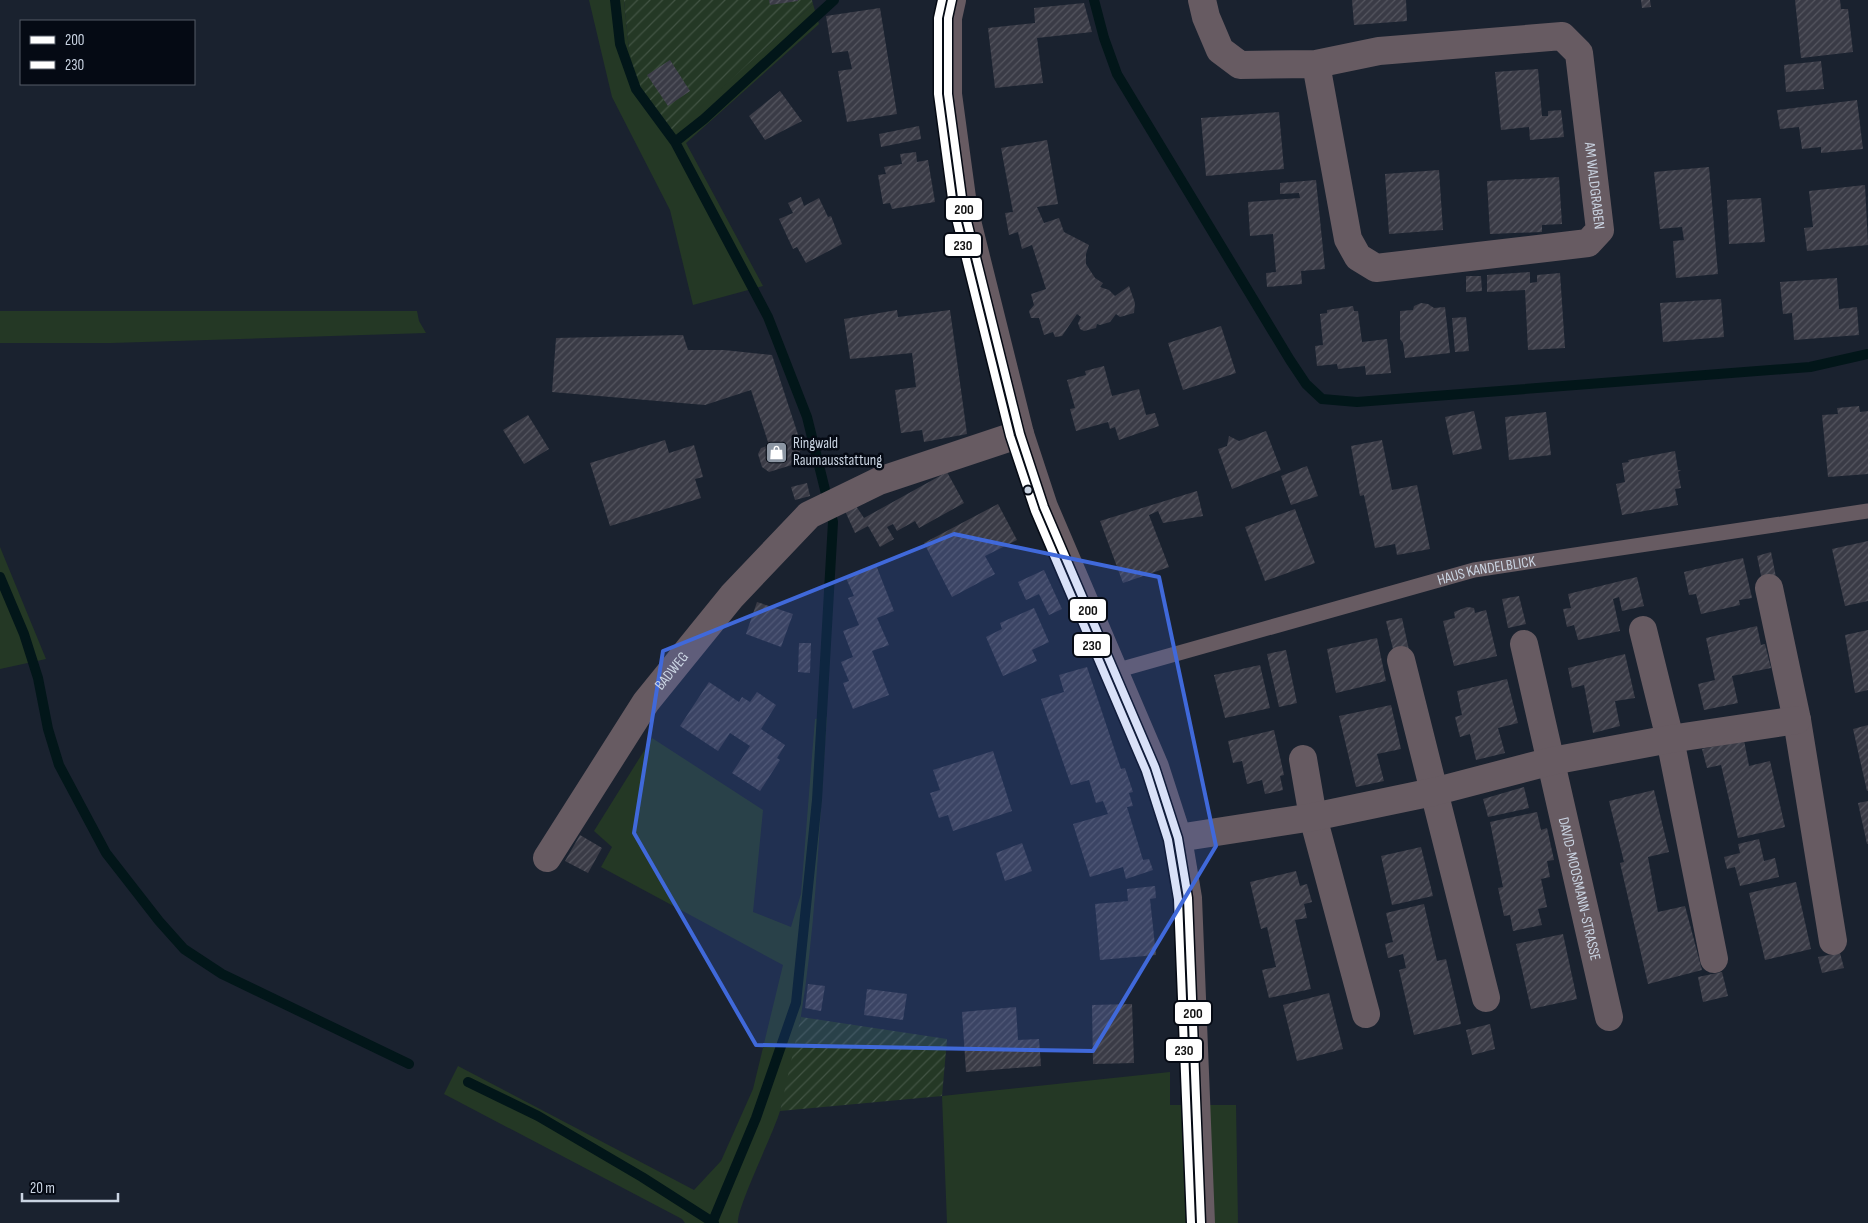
<svg xmlns="http://www.w3.org/2000/svg" width="1868" height="1223" viewBox="0 0 1868 1223" font-family="'Sofia Sans Condensed',sans-serif">
<style>
.grass{fill:#243825}
.garden{fill:url(#garden-furrows)}
.lines{fill:none;stroke-linecap:round;stroke-linejoin:round}
.stream{stroke:#021619;stroke-width:10}
.building{fill:url(#building-hatch)}
.lane{stroke:#675b62;stroke-width:15}
.street{stroke:#675b62;stroke-width:28}
.bus-1-casing{stroke:#050a14;stroke-width:11}
.bus-2-casing{stroke:#050a14;stroke-width:11}
.bus-1{stroke:#fff;stroke-width:8}
.bus-2{stroke:#fff;stroke-width:8}
.marked{fill:#4069da;fill-opacity:0.2;stroke:#4069da;stroke-width:4;stroke-linejoin:round}
.bus-dot{fill:#cad4e2;stroke:#050a14;stroke-width:2}
.labels{text-anchor:middle;dominant-baseline:central;stroke-width:5;stroke-linejoin:round;paint-order:stroke}
.street-label{font-size:15px;fill:#cad4e2;stroke:#050a14}
.poi-label{font-size:15px;fill:#cad4e2;stroke:#050a14;text-anchor:start}
.line-badge{stroke:#050a14;stroke-width:2}
.pale-badge-label{font-size:14px;text-anchor:middle;font-weight:bold;fill:#111}
</style>
<defs>
<pattern id="garden-furrows" width="10" height="10" patternUnits="userSpaceOnUse" patternTransform="scale(1.25)"><rect width="10" height="10" fill="#243825"/><path d="M-1 1l2-2M0 10L10 0M9 11l2-2" fill="none" stroke="#425444"/></pattern>
<pattern id="building-hatch" width="6" height="6" patternUnits="userSpaceOnUse" patternTransform="scale(1.25)"><rect width="6" height="6" fill="#3a3b46"/><path d="M-1 1l2-2M0 6l6-6M5 7l2-2" fill="none" stroke="#555660"/></pattern>
</defs>
<rect width="100%" height="100%" fill="#1a222f"/>
<path class="grass" d="M589,0H624L629,50L673,132L813,4L819,24L686,143L763,286L693,305L670,210L612,97Z
M0,311H417L419,321L426,333L111,343H0Z
M0,547L46,659L0,669Z
M827,717C817,847 816,986 780,1111C774,1132 736,1209 738,1223H685L682,1219L444,1094L458,1066L694,1190L721,1161L753,1089L783,965L601,867L612,847L594,831L652,738L763,810L753,912L791,927L801,894L815,719Z
M1170,1072V1105H1236L1238,1223H947L942,1096Z"/>
<path class="garden" d="M624,0H812L813,4L673,133L637,83L629,50Z
M801,1017L947,1039L942,1096L780,1111Z"/>
<g class="lines">
<path class="stream" d="M615,0L620,44L636,89L675,142L768,317L807,417L833,522L817,800L796,1003L756,1118L713,1221
M1094,0L1104,38L1117,74L1290,360L1306,384L1322,399L1357,402L1810,367L1868,354
M675,142L704,119L834,0
M0,577L24,634L38,678L48,729L59,765L106,853L159,921L184,949L222,974L409,1064
M468,1082L538,1116L642,1177L714,1223"/>
</g>
<path class="building" d="M769,0H798V1L770,5Z
M1352,0H1406L1407,21L1354,25Z
M1641,0H1650L1651,7L1642,8Z
M1795,0H1840L1841,9H1848L1853,52L1801,58Z
M1084,3L1092,32L1037,38L1043,83L995,88L988,28L1035,23L1034,8Z
M880,8L897,114L847,122L838,71L852,69L848,51L832,53L826,16Z
M670,60L690,91L668,106L647,75Z
M1821,61L1824,89L1786,92L1784,65Z
M1538,69L1542,116H1548V111L1561,110L1564,137L1530,140L1529,127L1501,130L1495,72Z
M780,91L802,121L765,140L749,116Z
M1857,100L1863,149L1821,153V147L1802,149L1799,127L1780,129L1777,110Z
M1279,112L1284,169L1206,176L1201,118Z
M919,126L921,139L881,147L879,134Z
M1047,140L1058,204L1037,207L1044,223L1059,218L1064,232L1089,245L1086,254V264L1095,278L1103,283L1100,287L1109,290L1115,296L1129,286L1135,303L1134,313L1120,317L1116,314L1110,322L1100,325L1097,324L1096,328L1084,331L1080,329L1078,323L1081,317L1077,314L1062,336L1055,337L1053,332L1044,335L1039,318H1031L1029,311L1034,305L1031,294L1046,289L1032,245L1022,249L1018,232L1009,235L1005,213L1013,212L1001,148Z
M916,152L917,162L928,160L935,202L892,209L890,203L883,204L878,175L886,174L884,167L902,164L900,154Z
M1709,167L1718,274L1676,278L1673,241L1684,240L1682,227L1660,229L1654,172Z
M1439,170L1443,230L1389,234L1385,174Z
M1559,177L1562,224L1542,225V232L1490,234L1487,181Z
M1316,180L1325,269L1301,271L1302,284L1267,287L1266,273L1276,272L1273,234L1250,236L1248,202L1300,198L1299,193L1280,194V183Z
M1865,185L1868,245L1807,251L1804,228L1813,227L1809,191Z
M801,197L804,206L819,198L828,217L831,216L842,244L806,263L797,247L793,249L779,219L793,213L788,203Z
M1761,198L1765,242L1729,244L1727,200Z
M1530,272V283L1537,282V275L1560,273L1565,348L1528,350L1525,290L1487,292V275Z
M1466,276H1481L1482,291L1466,292Z
M1837,278L1839,309L1857,307L1859,335L1794,340L1792,313L1783,314L1780,282Z
M1721,299L1724,337L1663,342L1660,303Z
M1421,303L1428,304L1434,308L1445,307L1450,353L1405,358L1403,343L1400,339V311L1413,310L1414,306Z
M1353,306L1354,311H1358L1362,342L1387,339L1391,373L1366,375L1365,366L1338,369L1337,364L1317,366L1315,346L1323,345L1320,314L1327,313V310Z
M897,310L898,317L950,310L967,434L924,442L922,430L901,433L895,390L916,387L912,353L850,359L844,319Z
M1466,317L1469,351L1455,352L1452,318Z
M1221,326L1236,373L1183,390L1168,343Z
M683,335L688,350H724L772,355L803,450L800,451L795,464L769,472L762,467L758,454L761,448L769,445L751,390L705,405L552,392L556,338Z
M1104,366L1112,396L1139,389L1146,415L1155,413L1159,426L1119,440L1115,427L1110,429L1108,422L1076,431L1070,409L1075,408L1067,380L1086,375L1085,371Z
M1859,406L1860,412L1868,411V474L1828,477L1822,415L1838,414L1837,408Z
M1474,411L1482,449L1453,455L1445,417Z
M1546,412L1551,455L1509,460L1505,417Z
M528,415L549,449L524,464L503,430Z
M1266,431L1281,470L1232,489L1218,449L1227,446L1229,436L1239,441Z
M665,440L669,453L694,445L703,477L695,479L701,498L610,526L590,463Z
M1382,440L1392,490L1417,485L1430,549L1397,555L1395,544L1375,548L1364,495L1360,496L1351,446Z
M1675,451L1678,470H1681L1678,472L1681,488L1675,489L1678,505L1622,515L1616,484L1625,482L1622,463L1629,462L1628,460Z
M1307,466L1318,496L1291,505L1281,476Z
M947,472L964,503L919,528L915,521L897,531L893,524L887,527L894,539L880,547L868,526L855,533L845,511L856,506L864,518Z
M807,483L810,496L795,500L791,487Z
M1197,491L1203,516L1163,523L1158,511L1149,515L1169,567L1123,583L1100,521Z
M998,504L1017,540L985,556L995,574L952,597L924,543Z
M1295,509L1315,563L1265,581L1245,527Z
M1868,541V601L1845,606L1832,549Z
M1771,552L1777,582L1763,585L1757,556Z
M1743,558L1752,598L1739,600L1740,605L1701,614L1696,594L1689,595L1684,572Z
M876,565L894,611L877,618L889,645L872,651L889,695L853,709L843,683L849,681L841,662L853,657L843,631L859,625L848,598L854,596L846,578Z
M1044,570L1062,609L1049,615L1039,594L1026,600L1018,582Z
M1637,577L1644,606L1622,611L1619,597L1613,599L1620,631L1578,640L1574,625L1567,627L1563,609L1571,608L1568,594Z
M1519,596L1526,624L1508,628L1502,599Z
M757,602L793,614L781,647L746,634Z
M1467,607L1474,608L1475,613L1486,610L1497,656L1454,666L1443,621L1455,618L1454,612Z
M1034,608L1049,642L1032,650L1037,661L1003,676L986,637L1002,629L1000,623Z
M1402,618L1409,650L1394,653L1386,621Z
M1757,626L1761,645L1765,644L1771,668L1732,676L1738,703L1704,710L1698,684L1715,680L1706,638Z
M1868,630V690L1855,693L1845,635Z
M1377,638L1386,681L1336,693L1327,649Z
M799,643H811L810,673L798,672Z
M1286,650L1297,703L1279,707L1267,654Z
M1625,654L1635,698L1615,701L1620,726L1593,733L1584,685L1572,688L1568,668Z
M1260,665L1270,708L1225,718L1214,675Z
M1087,667L1121,769L1125,768L1133,792L1129,793L1133,806L1127,807L1143,860L1149,859L1153,870L1126,879L1123,867L1090,877L1073,824L1108,814L1103,801L1096,803L1089,780L1071,785L1041,699L1064,692L1059,675Z
M1507,679L1518,723L1498,728L1505,753L1476,760L1470,734L1460,737L1455,717L1462,715L1457,691Z
M709,682L739,702L742,697L750,702L757,692L776,705L761,729L785,745L777,758L780,760L760,791L732,773L750,746L730,733L718,751L680,726Z
M1391,705L1401,749L1377,754L1384,781L1356,787L1339,716Z
M1868,725V791H1867L1853,729Z
M1274,730L1284,775L1280,776L1283,790L1265,794L1262,780L1247,784L1242,761L1233,763L1228,741Z
M1744,740L1749,766L1770,761L1785,827L1738,838L1721,765L1707,768L1702,749Z
M993,751L1012,811L953,831L948,815L939,818L930,793L940,790L933,770Z
M1524,787L1529,808L1488,817L1483,799Z
M1654,790L1669,852L1648,857L1658,912L1685,906L1702,970L1648,984L1620,863L1624,862L1609,801Z
M1868,801V844H1867L1858,803Z
M1537,812L1541,830L1547,828L1554,860L1547,861L1550,877L1541,879L1547,907L1538,909L1542,925L1513,931L1510,915L1504,916L1498,888L1503,887L1490,822Z
M580,835L602,848L588,873L565,861Z
M1759,839L1764,861L1775,858L1779,877L1740,886L1735,867L1727,869L1724,857L1740,853L1738,844Z
M1022,843L1032,871L1005,881L996,853Z
M1421,847L1433,896L1392,905L1381,856Z
M1296,871L1300,886L1307,884L1312,902L1304,904L1307,918L1295,920L1311,989L1269,998L1262,970L1276,967L1267,927L1261,929L1250,882Z
M1796,882L1811,949L1765,960L1749,893Z
M1155,886L1156,898L1150,899L1156,955L1100,960L1095,904L1128,901L1127,889Z
M1424,904L1437,961L1446,959L1461,1024L1414,1035L1399,970L1406,968L1403,954L1388,958L1385,944L1393,942L1386,913Z
M1563,934L1577,999L1531,1009L1516,944Z
M1840,953L1844,968L1822,973L1818,957Z
M1722,972L1728,996L1703,1002L1698,977Z
M808,984L825,986L821,1011L805,1008Z
M867,989L907,994L903,1020L864,1015Z
M1329,993L1343,1049L1297,1061L1283,1005Z
M1132,1004L1134,1063L1093,1064L1092,1005Z
M1016,1007L1018,1040L1039,1039L1041,1066L966,1072L962,1012Z
M1490,1024L1495,1049L1472,1055L1466,1030Z"/>
<g class="lines">
<path class="lane" id="s1" d="M1115,671L1474,570L1868,511"/>
<g class="street">
<path d="M952,0L948,18V94L963,205L1020,434L1044,507L1155,767L1178,838L1188,898L1201,1223"/>
<path id="s2" d="M1202,0L1206,17L1220,50L1240,65L1316,64L1379,51L1562,36L1579,53L1600,230L1588,243L1376,268L1358,257L1348,239L1316,64"/>
<path d="M1769,588L1797,720L1833,941"/>
<path d="M1643,630L1670,739L1714,959"/>
<path id="s3" d="M1524,644L1609,1017"/>
<path d="M1401,660L1486,998"/>
<path d="M1303,759L1313,817L1366,1014"/>
<path d="M1178,838L1313,817L1433,792L1552,761L1670,739L1797,720"/>
<path id="s4" d="M547,858L646,702L732,596L809,515L879,481L1020,434"/>
</g>
<defs>
<path id="bus-1" d="M952,0L948,18V94L963,205L1020,434L1044,507L1155,767L1178,838L1188,898L1201,1223"/>
<path id="bus-2" d="M942,0L938,18V94L953,206L1010,436L1035,511L1146,771L1168,840L1178,899L1191,1223"/>
</defs>
<use href="#bus-1" class="bus-1-casing"/>
<use href="#bus-2" class="bus-2-casing"/>
<use href="#bus-1" class="bus-1"/>
<use href="#bus-2" class="bus-2"/>
</g>
<path class="marked" d="M954,534L1159,577L1216,846L1093,1051L756,1045L634,833L663,651Z"/>
<defs>
<symbol id="shop-square" viewBox="-11 -11 22 22"><rect x="-9" y="-9" width="18" height="18" rx="4" fill="#8c96a3" stroke="#050a14"/><path d="M-5-2.5h2.3a2.7 3.5 0 0 1 5.4 0H5L5.5 6h-11ZM-1.5-2.5h3a1.5 2.3 0 0 0-3 0Z" fill="#fff"/></symbol>
</defs>
<g fill-rule="evenodd">
<use href="#shop-square" x="764" y="440" width="25" height="25"/>
</g>
<circle class="bus-dot" cx="1028" cy="490" r="4.5"/>
<g class="labels">
<g class="street-label">
<text stroke="none"><textPath href="#s2" startOffset="560">AM WALDGRABEN</textPath></text>
<text stroke="none"><textPath href="#s1" startOffset="385">HAUS KANDELBLICK</textPath></text>
<text stroke="none"><textPath href="#s4" startOffset="225">BADWEG</textPath></text>
<text stroke="none"><textPath href="#s3" startOffset="251">DAVID-MOOSMANN-STRASSE</textPath></text>
</g>
<g class="poi-label">
<text x="793" y="443">Ringwald<tspan x="793" dy="17">Raumausstattung</tspan></text>
</g>
</g>
<g class="line-badge">
<rect x="945" y="197" width="38" height="24" rx="5" fill="#fff"/>
<rect x="944" y="233" width="38" height="24" rx="5" fill="#fff"/>
<rect x="1069" y="598" width="38" height="24" rx="5" fill="#fff"/>
<rect x="1073" y="633" width="38" height="24" rx="5" fill="#fff"/>
<rect x="1174" y="1001" width="38" height="24" rx="5" fill="#fff"/>
<rect x="1165" y="1038" width="38" height="24" rx="5" fill="#fff"/>
</g>
<g class="pale-badge-label">
<text x="964" y="214">200</text>
<text x="963" y="250">230</text>
<text x="1088" y="615">200</text>
<text x="1092" y="650">230</text>
<text x="1193" y="1018">200</text>
<text x="1184" y="1055">230</text>
</g>
<rect x="20" y="20" width="175" height="65" fill="#050a14" stroke="#545b66"/>
<rect x="30" y="36" width="25" height="8" fill="#ffffff" stroke="#545b66"/>
<text x="65" y="45" font-size="15" fill="#cad4e2">200</text>
<rect x="30" y="61" width="25" height="8" fill="#ffffff" stroke="#545b66"/>
<text x="65" y="70" font-size="15" fill="#cad4e2">230</text>
<path d="M22 1193v8h96v-8" fill="none" stroke="#cad4e2" stroke-width="2.5"/>
<text x="30" y="1193" font-size="15" fill="#cad4e2" stroke="#050a14" stroke-width="4" paint-order="stroke">20 m</text>
</svg>
